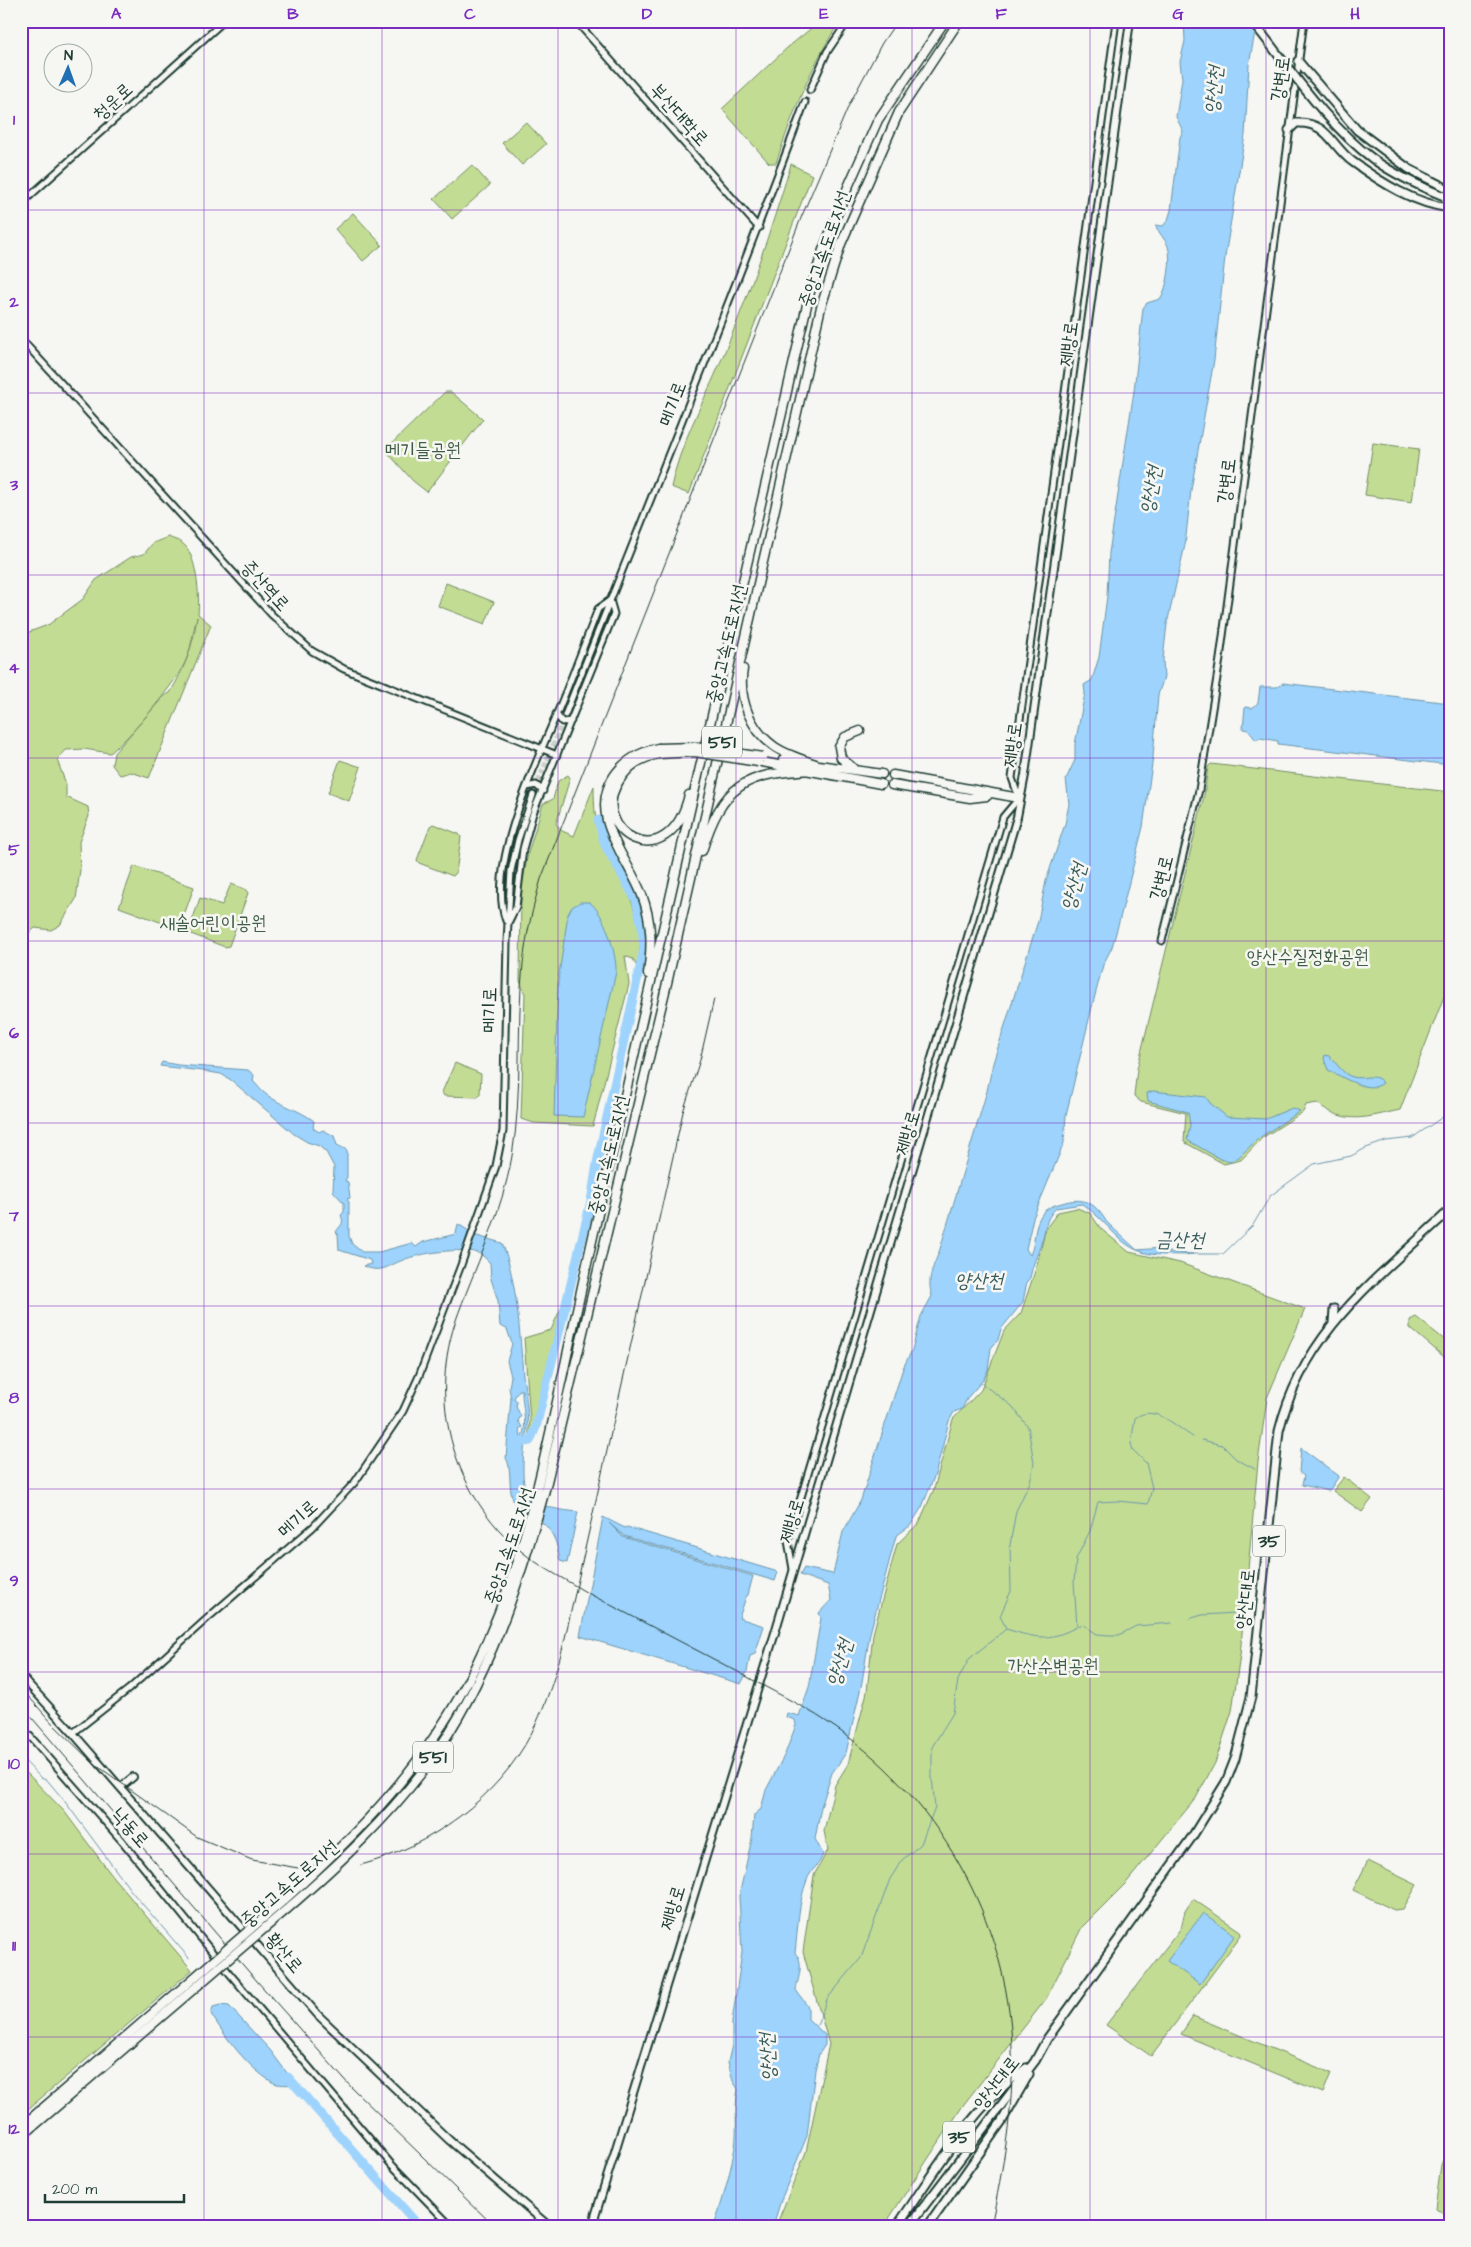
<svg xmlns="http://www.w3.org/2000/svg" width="1471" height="2247" viewBox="0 0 1471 2247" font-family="'Architects Daughter','Poor Story',sans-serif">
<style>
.green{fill:#c3dc93;stroke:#718c64}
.water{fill:#9dd3fc;stroke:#6b97ac;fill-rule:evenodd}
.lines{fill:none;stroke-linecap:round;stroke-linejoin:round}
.stream{stroke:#6b97ac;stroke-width:1}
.river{stroke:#9dd3fc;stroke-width:9}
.tertiary-tunnel{stroke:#cbd1cc;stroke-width:5;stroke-dasharray:5 2.5;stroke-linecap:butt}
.tertiary-casing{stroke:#1f3d34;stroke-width:9}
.secondary-casing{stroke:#1f3d34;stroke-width:10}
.primary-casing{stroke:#1f3d34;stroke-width:11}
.motorway-casing{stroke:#1f3d34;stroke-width:11}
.tertiary{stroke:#f6f6f2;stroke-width:5}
.secondary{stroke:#f6f6f2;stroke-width:6}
.primary{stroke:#f6f6f2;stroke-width:7}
.motorway{stroke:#f6f6f2;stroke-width:8}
.rail{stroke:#1f3d34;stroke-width:1}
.primary-bridge-casing{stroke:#1f3d34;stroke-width:11;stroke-linecap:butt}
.motorway-bridge-casing{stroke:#1f3d34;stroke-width:11;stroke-linecap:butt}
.primary-bridge{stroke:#f6f6f2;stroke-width:7}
.motorway-bridge{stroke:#f6f6f2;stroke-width:8}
.grid{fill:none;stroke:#7b2cbf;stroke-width:1;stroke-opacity:0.55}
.labels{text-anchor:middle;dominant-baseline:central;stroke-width:5;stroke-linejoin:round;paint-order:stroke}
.shield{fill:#f6f6f2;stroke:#60746d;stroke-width:1}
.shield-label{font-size:18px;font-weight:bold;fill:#1f3d34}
.street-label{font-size:19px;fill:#1f3d34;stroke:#f6f6f2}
.park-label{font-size:19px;fill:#405d47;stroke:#f6f6f2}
.water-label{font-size:20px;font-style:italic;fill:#385b5c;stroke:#f6f6f2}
.neatline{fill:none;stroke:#7b2cbf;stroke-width:2}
.grid-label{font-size:16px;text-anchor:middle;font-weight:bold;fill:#7b2cbf}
</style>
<rect width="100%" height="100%" fill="#f6f6f2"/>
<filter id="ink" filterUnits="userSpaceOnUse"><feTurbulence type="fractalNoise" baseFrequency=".02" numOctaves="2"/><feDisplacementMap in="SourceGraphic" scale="10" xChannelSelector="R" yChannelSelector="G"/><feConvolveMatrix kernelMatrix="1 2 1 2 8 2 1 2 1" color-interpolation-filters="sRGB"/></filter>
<g filter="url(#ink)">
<path class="green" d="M820,21L839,23C810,67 793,113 776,163H769L722,109L787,48Z
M526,122L546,144L522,165L502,143Z
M791,164L812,175L689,494L671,487C680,445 701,407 718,368C746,303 771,231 791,164Z
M472,165L490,185L452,219L434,199Z
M353,213L382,245L363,261L335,229Z
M445,392H451L483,419L427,492L413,481L388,453V447Z
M1373,443L1419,449L1412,502L1365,495Z
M168,537C172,539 178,540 182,543C197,553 200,598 198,614L211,625L149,778L131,772L120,775L112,765L114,753L165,695L170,693C185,667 193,647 197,617C193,630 192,645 187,658C179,680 129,739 110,753L84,749L66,750L57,760L66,784V797L88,807L89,816L79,842L80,870L76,899L60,925L51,930L35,928L21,940V635L48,625L83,599L96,580L131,557L144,554L153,543Z
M446,583L494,602L485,624L438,606Z
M340,760L361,767L349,801L328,793Z
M1211,764L1450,792V981L1400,1110C1367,1117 1346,1126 1317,1103L1306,1105L1303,1112L1262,1138L1241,1160L1224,1164L1184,1142L1186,1113L1141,1102L1134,1096L1137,1069L1204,796L1208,767Z
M568,775L570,778L556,824L562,831L574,836L594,786C594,806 595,827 603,846C606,855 613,861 617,869C634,902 645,932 638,969L633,959L625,956L629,984L593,1126L534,1123L521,1119L525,994L520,981L521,891L528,853L543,804L553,799L558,781Z
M433,824L459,834L461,837L456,873L453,876L419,863L417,860L430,826Z
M134,866L194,887L179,929L119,907Z
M231,884L245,889L248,893L229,946L225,947L191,934L189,930L200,898L222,905Z
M455,1063L481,1074L480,1094L478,1097L444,1096L442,1092Z
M1077,1208L1090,1213L1101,1229L1129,1252L1180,1263L1305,1309L1267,1398L1258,1462L1240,1655L1232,1711L1215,1763L1196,1798L1127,1882L1082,1927L1046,1999L964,2104L884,2226H776L806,2152L829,2044L803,1952L814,1875L828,1850L824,1831L835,1785L848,1764L867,1692L873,1634L897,1544L919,1523L934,1489L953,1419L981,1390L1004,1331L1021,1313L1036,1268L1046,1228L1058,1212Z
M564,1301L534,1428L528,1437L530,1420L524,1338L551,1330Z
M1416,1317L1450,1344V1362L1410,1328V1320Z
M1344,1477L1372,1499L1362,1512L1333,1491Z
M21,1767L64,1811L113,1877L192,1970L21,2115Z
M1368,1861L1417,1885L1403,1909L1394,1910L1353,1890Z
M1193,1899L1240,1931L1241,1935L1151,2056L1106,2025L1181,1928L1185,1911Z
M1193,2016L1331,2073L1323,2093L1181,2034Z
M1450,2142V2215L1435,2209L1441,2165Z"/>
<path class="water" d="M1184,21H1257L1249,65L1245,135L1225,257L1214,360L1191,490L1185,545L1167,624L1163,659L1164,677L1158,695L1153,757L1143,827L1119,922L1112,947L1103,965L1092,1007L1066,1115L1064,1143L1033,1218L1026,1249L1030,1255C1036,1243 1033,1226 1042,1214C1046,1208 1054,1205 1062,1203C1084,1196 1095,1203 1106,1221C1107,1223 1134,1247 1137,1250L1162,1248L1167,1252L1193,1254C1183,1256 1175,1254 1166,1255C1120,1256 1115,1226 1082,1204L1056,1208C1044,1220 1046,1230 1041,1244C1037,1256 1032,1266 1030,1278L1027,1281L1023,1302L1001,1329L998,1340L991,1348L988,1370L983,1380L968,1397L962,1409L954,1412L949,1421L936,1472L922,1507L910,1526L896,1536L870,1633L862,1682L846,1753L832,1773L821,1807L815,1839L823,1854C820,1865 811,1869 807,1880C798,1903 798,1928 795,1953C805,1962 798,1978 796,1990L808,2007V2019L825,2035V2045L819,2054L815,2070L807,2136L781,2200L773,2226H714C723,2200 730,2174 735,2147C738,2127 734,2108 738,2089L733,2081L728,2062L732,2045V2022L742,1952L739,1896L752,1838L754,1815L761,1809L766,1790L785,1754L796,1725L795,1720L786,1717L787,1713L799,1716L809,1687L821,1618L819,1613L831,1600L828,1585L800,1575L804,1568L833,1574L843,1532L861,1500L903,1368L912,1350L921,1316L932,1296C926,1278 934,1266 940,1249L987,1091L993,1063L1038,921L1046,881L1065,824L1069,804L1066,779L1075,760V744L1085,693L1084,685L1092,680L1099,657L1107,596L1109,553L1134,391L1143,308L1147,303L1160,299C1168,288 1172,258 1168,246C1165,239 1158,232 1155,225L1163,226L1168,220L1171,210L1180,137L1183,131L1176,117L1182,79L1180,62L1185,41Z
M1283,683L1450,703V765L1278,744V741L1260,738L1256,740L1248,730L1243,729L1245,707L1252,708L1258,703L1260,687H1277Z
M580,902H589C604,911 617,954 616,972L583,1117L554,1116L558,981L568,914L572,907Z
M1325,1055L1329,1056C1336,1062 1343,1075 1353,1077C1364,1080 1375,1072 1383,1083C1370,1095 1341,1076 1328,1070L1324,1059Z
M162,1062L178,1065L248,1070L254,1075L253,1081C258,1086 261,1091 267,1095C282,1106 300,1110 314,1121L313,1128L319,1132L323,1130L334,1136L337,1145L347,1150V1177L345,1181L348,1182L350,1198L347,1199L349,1202V1236L352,1244L362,1252H379L412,1243L416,1247L423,1242L456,1234L458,1224L477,1236L502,1243C517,1279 520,1335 523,1375C525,1392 529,1411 527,1428C525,1444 518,1482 529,1496C541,1509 563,1510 578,1512L567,1563L560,1561C557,1541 552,1527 534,1517C525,1512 517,1510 513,1500C508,1488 512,1467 506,1458L511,1398L509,1388L511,1376L507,1361L512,1344L507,1329L500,1326L498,1301L491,1279L490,1263C486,1259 483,1255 478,1253C461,1247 420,1253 403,1260C387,1266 382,1274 363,1266L371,1264L370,1260L339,1250L338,1234L336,1232C340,1225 345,1225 341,1215L344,1212V1203L333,1191L334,1167L326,1152L319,1146L307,1142L294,1134L231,1080L221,1074L202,1071L160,1066ZM519,1390H522C521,1401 529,1428 521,1437L519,1429L522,1427L518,1421L521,1416L516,1407L517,1401L514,1398Z
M1153,1091L1206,1097L1210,1103L1227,1117L1266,1119L1292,1108L1300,1111L1259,1138L1239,1157L1230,1162L1220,1159L1187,1140L1190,1125L1188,1112L1148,1101L1147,1093Z
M1301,1448L1339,1476L1329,1491L1302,1485L1304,1476L1299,1472Z
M603,1517L625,1528L627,1527L778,1572L775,1581L624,1536L609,1523L623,1537L753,1576L748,1595L746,1597L739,1618L764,1626L755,1654L750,1656L747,1672L741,1684L580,1636Z
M1203,1913L1235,1935L1200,1984L1167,1961Z
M220,2005L229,2006L270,2050L296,2085C289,2084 278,2086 272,2082C247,2067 226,2038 211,2014L213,2007Z"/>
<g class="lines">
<path class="stream" d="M1192,1254H1223L1253,1225L1270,1196L1314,1164L1351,1156L1366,1148L1386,1141L1412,1138L1450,1112
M981,1383L1012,1406L1028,1427L1034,1463L1030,1482L1016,1511L1010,1545L1011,1591L1000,1616L1006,1628
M1202,1440L1222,1445L1236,1459L1255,1469
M1189,1619L1202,1615L1235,1613
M1077,1626L1074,1582L1076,1559L1090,1531L1098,1502L1117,1501L1148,1504L1152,1488L1146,1463L1133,1450L1131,1444L1135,1418C1155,1403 1177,1428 1193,1437
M21,1757L41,1778L48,1781L63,1799L132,1892L189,1958
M817,2026L827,1999L861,1958L890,1879L902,1860L921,1844L935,1807L932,1777V1747L953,1713L958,1680L969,1659L1006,1629C1039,1639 1050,1642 1082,1624L1097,1634L1109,1635H1119L1136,1626L1172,1623"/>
<path class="river" d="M525,1442L530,1441L536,1427L591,1201L598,1158L644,949L642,926L636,900L605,845L598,820
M288,2077L419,2226"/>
<path class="tertiary-tunnel" d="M805,102L810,90
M533,795L563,720"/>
<defs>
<path id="tertiary" d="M576,21L759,228
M810,90L827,52L848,21
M21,204L224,21
M21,339L272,615L312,651L344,669L557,755
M556,714L562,722L571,721
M565,715C645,511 729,308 805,102
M527,787L536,785L543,791
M506,921C486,867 536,763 558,711C572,677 585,643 598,609L609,601
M509,921L516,907L523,849L533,813L614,614L610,600
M1162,941L1199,790L1220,659L1304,21
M793,1569L788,1541L1003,817L1019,798L1012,778L1116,21
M21,1726L122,1841L230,1974L391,2164L451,2226
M73,1733L129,1689L211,1615L313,1527L355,1482L403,1411L419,1376L461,1265L496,1166L503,1131L507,941L511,871L518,840L533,795"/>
<path id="secondary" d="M21,1676L73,1733L318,2015L449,2140L549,2226
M121,1787L133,1777
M592,2226L774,1636L1017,817L1025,775L1130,21"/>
<path id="primary" d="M1298,61L1357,130L1409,169L1450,190
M1289,130L1296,123C1328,121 1331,146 1353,162C1382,183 1415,204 1450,208
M1333,1323L1334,1309
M897,2226C936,2170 971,2108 1026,2068
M909,2226L1035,2061L1047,2039L1192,1837L1226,1782L1235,1759L1251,1697L1279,1431C1304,1330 1378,1278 1450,1210
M928,2226L1002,2121L1029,2074"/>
<path id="motorway" d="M743,669C738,698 750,730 775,747C787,755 804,760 818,765
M659,754C641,758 629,765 619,781C587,830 668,881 689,795
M783,760L882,774
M762,762L881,784
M853,768L841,758L839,747L845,737L860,731
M893,775L1019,798
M892,785L970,798L987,796
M702,851C723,784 744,774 811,770
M648,974C652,946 652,922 642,895C628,858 587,816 614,776C625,760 640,752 658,748
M283,1901C361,1831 427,1764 474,1669C518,1580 537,1493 558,1397C575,1318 592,1239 610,1161C676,871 742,582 810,292L823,250L848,187L878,120L945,21
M287,1909C339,1864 388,1818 429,1763C488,1681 520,1583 546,1486L668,979L821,307L841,244L899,112L959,21"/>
</defs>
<use href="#tertiary" class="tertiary-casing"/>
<use href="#secondary" class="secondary-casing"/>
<use href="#primary" class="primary-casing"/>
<use href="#motorway" class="motorway-casing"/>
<use href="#tertiary" class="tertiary"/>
<use href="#secondary" class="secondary"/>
<use href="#primary" class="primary"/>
<use href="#motorway" class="motorway"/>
<path class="rail" d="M897,21L882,43L849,105L801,218L541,879C533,907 526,935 523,964C516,1028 523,1092 512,1156C502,1214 474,1268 455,1323C428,1405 455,1496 521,1551C540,1567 563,1578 584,1591C637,1619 689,1646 742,1674C770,1690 800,1704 827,1722C935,1792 1009,1920 1012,2049C1014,2109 1003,2168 991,2226
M21,1688L53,1724L92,1762L197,1837L252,1860L298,1868
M21,1705L249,1972L351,2087L494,2226
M361,1865C429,1847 498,1798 531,1734C547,1703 557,1671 565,1638L683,1112L700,1060L714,999"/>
<defs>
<path id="primary-bridge" d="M1252,21C1289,67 1326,124 1373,159C1395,175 1419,186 1444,196"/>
<path id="motorway-bridge" d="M658,748L695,747L763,757
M659,754L695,752L758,762
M21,2127L283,1901
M21,2137L287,1909"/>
</defs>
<use href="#primary-bridge" class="primary-bridge-casing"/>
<use href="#motorway-bridge" class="motorway-bridge-casing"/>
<use href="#primary-bridge" class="primary-bridge"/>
<use href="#motorway-bridge" class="motorway-bridge"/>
</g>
</g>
<path class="grid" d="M204,21V2226M382,21V2226M558,21V2226M736,21V2226M912,21V2226M1090,21V2226M1266,21V2226M21,210H1450M21,393H1450M21,575H1450M21,758H1450M21,941H1450M21,1123H1450M21,1306H1450M21,1489H1450M21,1672H1450M21,1854H1450M21,2037H1450"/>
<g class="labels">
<g class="shield">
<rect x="702" y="726.5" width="40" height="31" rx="4"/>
<rect x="1253" y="1525.5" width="32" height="31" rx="4"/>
<rect x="413" y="1741.5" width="40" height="31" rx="4"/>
<rect x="943" y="2121.5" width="32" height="31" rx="4"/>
</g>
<g class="shield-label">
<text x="722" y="742">551</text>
<text x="1269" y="1541">35</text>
<text x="433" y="1757">551</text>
<text x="959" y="2137">35</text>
</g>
<g class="street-label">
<text transform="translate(1281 79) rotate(-82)">강변로</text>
<text transform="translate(113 102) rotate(-42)">청운로</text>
<text transform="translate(679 115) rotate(48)">부산대학로</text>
<text transform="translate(825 249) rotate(-71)">중앙고속도로지선</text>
<text transform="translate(1069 344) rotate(-82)">제방로</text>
<text transform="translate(673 404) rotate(-69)">메기로</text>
<text transform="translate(1227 481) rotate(-83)">강변로</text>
<text transform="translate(265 586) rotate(48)">증산역로</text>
<text transform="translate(727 644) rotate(-77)">중앙고속도로지선</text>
<text transform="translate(1013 745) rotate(-82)">제방로</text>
<text transform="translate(1162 878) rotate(-76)">강변로</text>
<text transform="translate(490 1010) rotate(-89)">메기로</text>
<text transform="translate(908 1133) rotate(-73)">제방로</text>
<text transform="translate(609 1155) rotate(-77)">중앙고속도로지선</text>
<text transform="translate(298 1519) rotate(-42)">메기로</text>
<text transform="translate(792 1521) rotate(-73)">제방로</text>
<text transform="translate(510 1546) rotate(-72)">중앙고속도로지선</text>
<text transform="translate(1246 1599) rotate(-84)">양산대로</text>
<text transform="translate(130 1828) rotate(49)">낙동로</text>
<text transform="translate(290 1884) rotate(-41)">중앙고속도로지선</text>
<text transform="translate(673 1908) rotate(-73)">제방로</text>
<text transform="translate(284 1953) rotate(50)">황산로</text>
<text transform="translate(997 2083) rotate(-52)">양산대로</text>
</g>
<g class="park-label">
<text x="423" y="450">메기들공원</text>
<text x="213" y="923">새솔어린이공원</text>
<text x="1308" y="957">양산수질정화공원</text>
<text x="1053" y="1666">가산수변공원</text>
</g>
<g class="water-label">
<text transform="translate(1214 90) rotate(-85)">양산천</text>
<text transform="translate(1151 490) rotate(-80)">양산천</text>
<text transform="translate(1074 887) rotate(-75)">양산천</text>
<text transform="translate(1180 1240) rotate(1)">금산천</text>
<text x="979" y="1281">양산천</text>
<text transform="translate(840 1663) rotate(-74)">양산천</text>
<text transform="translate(768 2057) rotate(-93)">양산천</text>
</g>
</g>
<rect width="1471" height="2247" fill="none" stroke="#f6f6f2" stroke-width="55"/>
<g transform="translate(68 68) rotate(2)"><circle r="24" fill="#f6f6f2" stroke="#a0aca6"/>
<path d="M0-4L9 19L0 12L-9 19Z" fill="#1f6fb2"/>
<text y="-8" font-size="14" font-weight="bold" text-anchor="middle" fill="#1f3d34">N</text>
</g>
<path d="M45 2194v8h139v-8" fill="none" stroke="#1f3d34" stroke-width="2.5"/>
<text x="52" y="2194" font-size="15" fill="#1f3d34" stroke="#f6f6f2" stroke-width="4" paint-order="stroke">200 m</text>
<rect x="28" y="28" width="1416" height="2192" class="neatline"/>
<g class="grid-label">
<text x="116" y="19">A</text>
<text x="293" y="19">B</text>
<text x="470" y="19">C</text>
<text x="647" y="19">D</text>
<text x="824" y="19">E</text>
<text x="1001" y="19">F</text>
<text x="1178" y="19">G</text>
<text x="1355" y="19">H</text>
<text x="14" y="125">1</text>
<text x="14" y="307">2</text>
<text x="14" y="490">3</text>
<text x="14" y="673">4</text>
<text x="14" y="855">5</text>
<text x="14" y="1038">6</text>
<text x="14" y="1221">7</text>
<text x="14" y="1403">8</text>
<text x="14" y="1586">9</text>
<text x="14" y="1769">10</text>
<text x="14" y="1951">11</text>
<text x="14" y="2134">12</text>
</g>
</svg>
